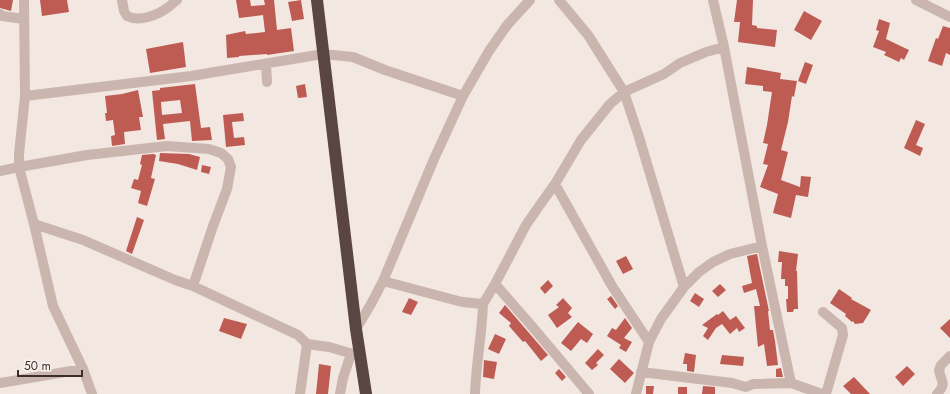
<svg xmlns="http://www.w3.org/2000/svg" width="950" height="394" viewBox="0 0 950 394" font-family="Jost,sans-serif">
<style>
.building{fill:#be5c53;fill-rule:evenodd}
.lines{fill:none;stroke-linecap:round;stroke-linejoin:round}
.minor{stroke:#cab6ae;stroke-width:10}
.highway{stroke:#594643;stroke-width:12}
</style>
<rect width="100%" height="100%" fill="#f2e7e1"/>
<path class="building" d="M0,0H13L11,11L0,8Z
M40,0H67L69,12L42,16Z
M236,0H250L251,6L265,5L264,0H274L277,30L291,28L294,51L267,55V54L239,56V57L227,58L226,35L245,31L246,34L265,32L263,15L239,18Z
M301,0L304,19L292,21L288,2Z
M737,0H753L752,25L757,26V28L777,30L775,47L738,42L740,22H734Z
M804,11L822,21L811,40L794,30Z
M879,19L890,23L886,39L909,50L904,60L901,58L899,62L884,55L886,52L873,47L879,31L876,30Z
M943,26L950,28V55L946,53L942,66L928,61L936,38L938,39Z
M183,42L186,67L150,73L146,49Z
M805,62L813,65L806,84L798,81Z
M747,67L781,73L780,79L797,81L794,97L792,96L788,122L781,150L788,152L781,180L800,187L801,176L811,177L808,197L796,195L791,218L773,213L778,194L760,187L768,165L763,164L768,144L763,143L767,125L772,92L763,91V86L745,84Z
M195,84L201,128L210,127L212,140L192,141L190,121L163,124L165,139L157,140L152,91L160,90V88ZM180,100L182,113L162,115L161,102Z
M305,84L307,97L298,98L296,86Z
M138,90L143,117H139L141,130L124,132L125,144L112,146L111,136L115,135L113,120L106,121L105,113H107L105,96L122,94Z
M243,113L244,121L232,122L234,138L244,137L245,145L226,147L223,115Z
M916,120L925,124L916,145L923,148L920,156L904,148Z
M160,153L189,154L200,157L197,170L178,164L159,161Z
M153,154L156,155L151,178L155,179L147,206L138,203L141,191L131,188L134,179L138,180L142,165L140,164L142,155Z
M202,165L211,167L209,174L201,172Z
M137,217L144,220L132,254L126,251Z
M779,251L798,254L796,271H797L798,309H794L793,312H787L786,299H788V286H785V279H781L782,262H778Z
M757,254L769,311H768L770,330H773L775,341L778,365L767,366L764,344L758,347L754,306H760L756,289L744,293L742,286L752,283L747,256Z
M626,256L633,269L623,274L616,261Z
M548,280L553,286L545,294L540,288Z
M720,284L726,290L718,297L712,291Z
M839,289L852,298L851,299L871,310L863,323L855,324L853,321L852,322L845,316L846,314L830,303Z
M695,293L704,299L699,307L690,301Z
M611,296L618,306L615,309L607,299Z
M409,298L418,302L411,315L402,312Z
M563,298L572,308L568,313L572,317L557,328L548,315L559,307L556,305Z
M505,305L548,355L541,361L525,341L523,342L509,326L511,323L499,313Z
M723,311L730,320L736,316L745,328L739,332L737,328L730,334L722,324L716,328L708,340L703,336L708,328L702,325L717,314L718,315Z
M224,318L247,324L241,339L219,331Z
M625,318L632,328L624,338L632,342L626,352L619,348L621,345L607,336L612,328L616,330Z
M950,319V338L940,328Z
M578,322L593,334L587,343L581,339L571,351L561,343Z
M495,334L506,339L499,354L488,349Z
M598,349L604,355L596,363L598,365L592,370L585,363Z
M685,353L696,355L694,372L687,371V364H683Z
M722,355L744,357L743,366L720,364Z
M619,359L634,373L625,383L610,369Z
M484,360L497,362L494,379L483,377Z
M319,364L331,366L328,394H316Z
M907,366L915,374L903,386L895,377Z
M781,368L783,377H776V369Z
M559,369L566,377L562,381L555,373Z
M854,377L870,394H851L843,386Z
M646,386H654L653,394H646Z
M703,386L715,387V394H702Z
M678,387H687V394H678Z"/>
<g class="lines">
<path class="minor" d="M122,0L124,11L127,16C139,22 156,16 167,8C171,6 173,2 177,0
M559,0L588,35L624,92L639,137L684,287
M713,0L724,47L762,246L791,383L822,394
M916,0L950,17
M0,14L2,16L24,19
M266,64L267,82
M25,96L191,76L323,54L353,57L385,70L463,96
M0,171L19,167V154L25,96L24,0
M555,184L612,286L649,342
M34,224L83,240L175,280L193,286L298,335L307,344L329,347L360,356
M383,281L462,302L483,304L495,284
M823,312L842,328L843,335L826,394
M356,329L371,304L383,281L434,159L463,96L489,51L508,24L530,0
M641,372L732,383L746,387L753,384L791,383
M0,383L83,369
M92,394L83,369L53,306L34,224L19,167L87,155L167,146L209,149L221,153L228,159L231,167L227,189L213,226L193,286
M300,394L307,344
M340,394L343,378L351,354
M475,394C476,364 482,334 483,304
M589,394L530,324L495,284L526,225L542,202L555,184L581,140L610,104L624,92L664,74L680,63L706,52L724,47
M636,394L649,342L661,319L684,287L699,272L713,262L730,254L762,246
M937,394C947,383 941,382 939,370L941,365L950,356"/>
<path class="highway" d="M317,0L356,329L366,394"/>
</g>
<path d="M18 370v6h64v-6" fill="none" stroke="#392e2c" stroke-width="2"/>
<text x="24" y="370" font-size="12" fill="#392e2c" stroke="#faf2ee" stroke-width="3" paint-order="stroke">50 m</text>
</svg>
